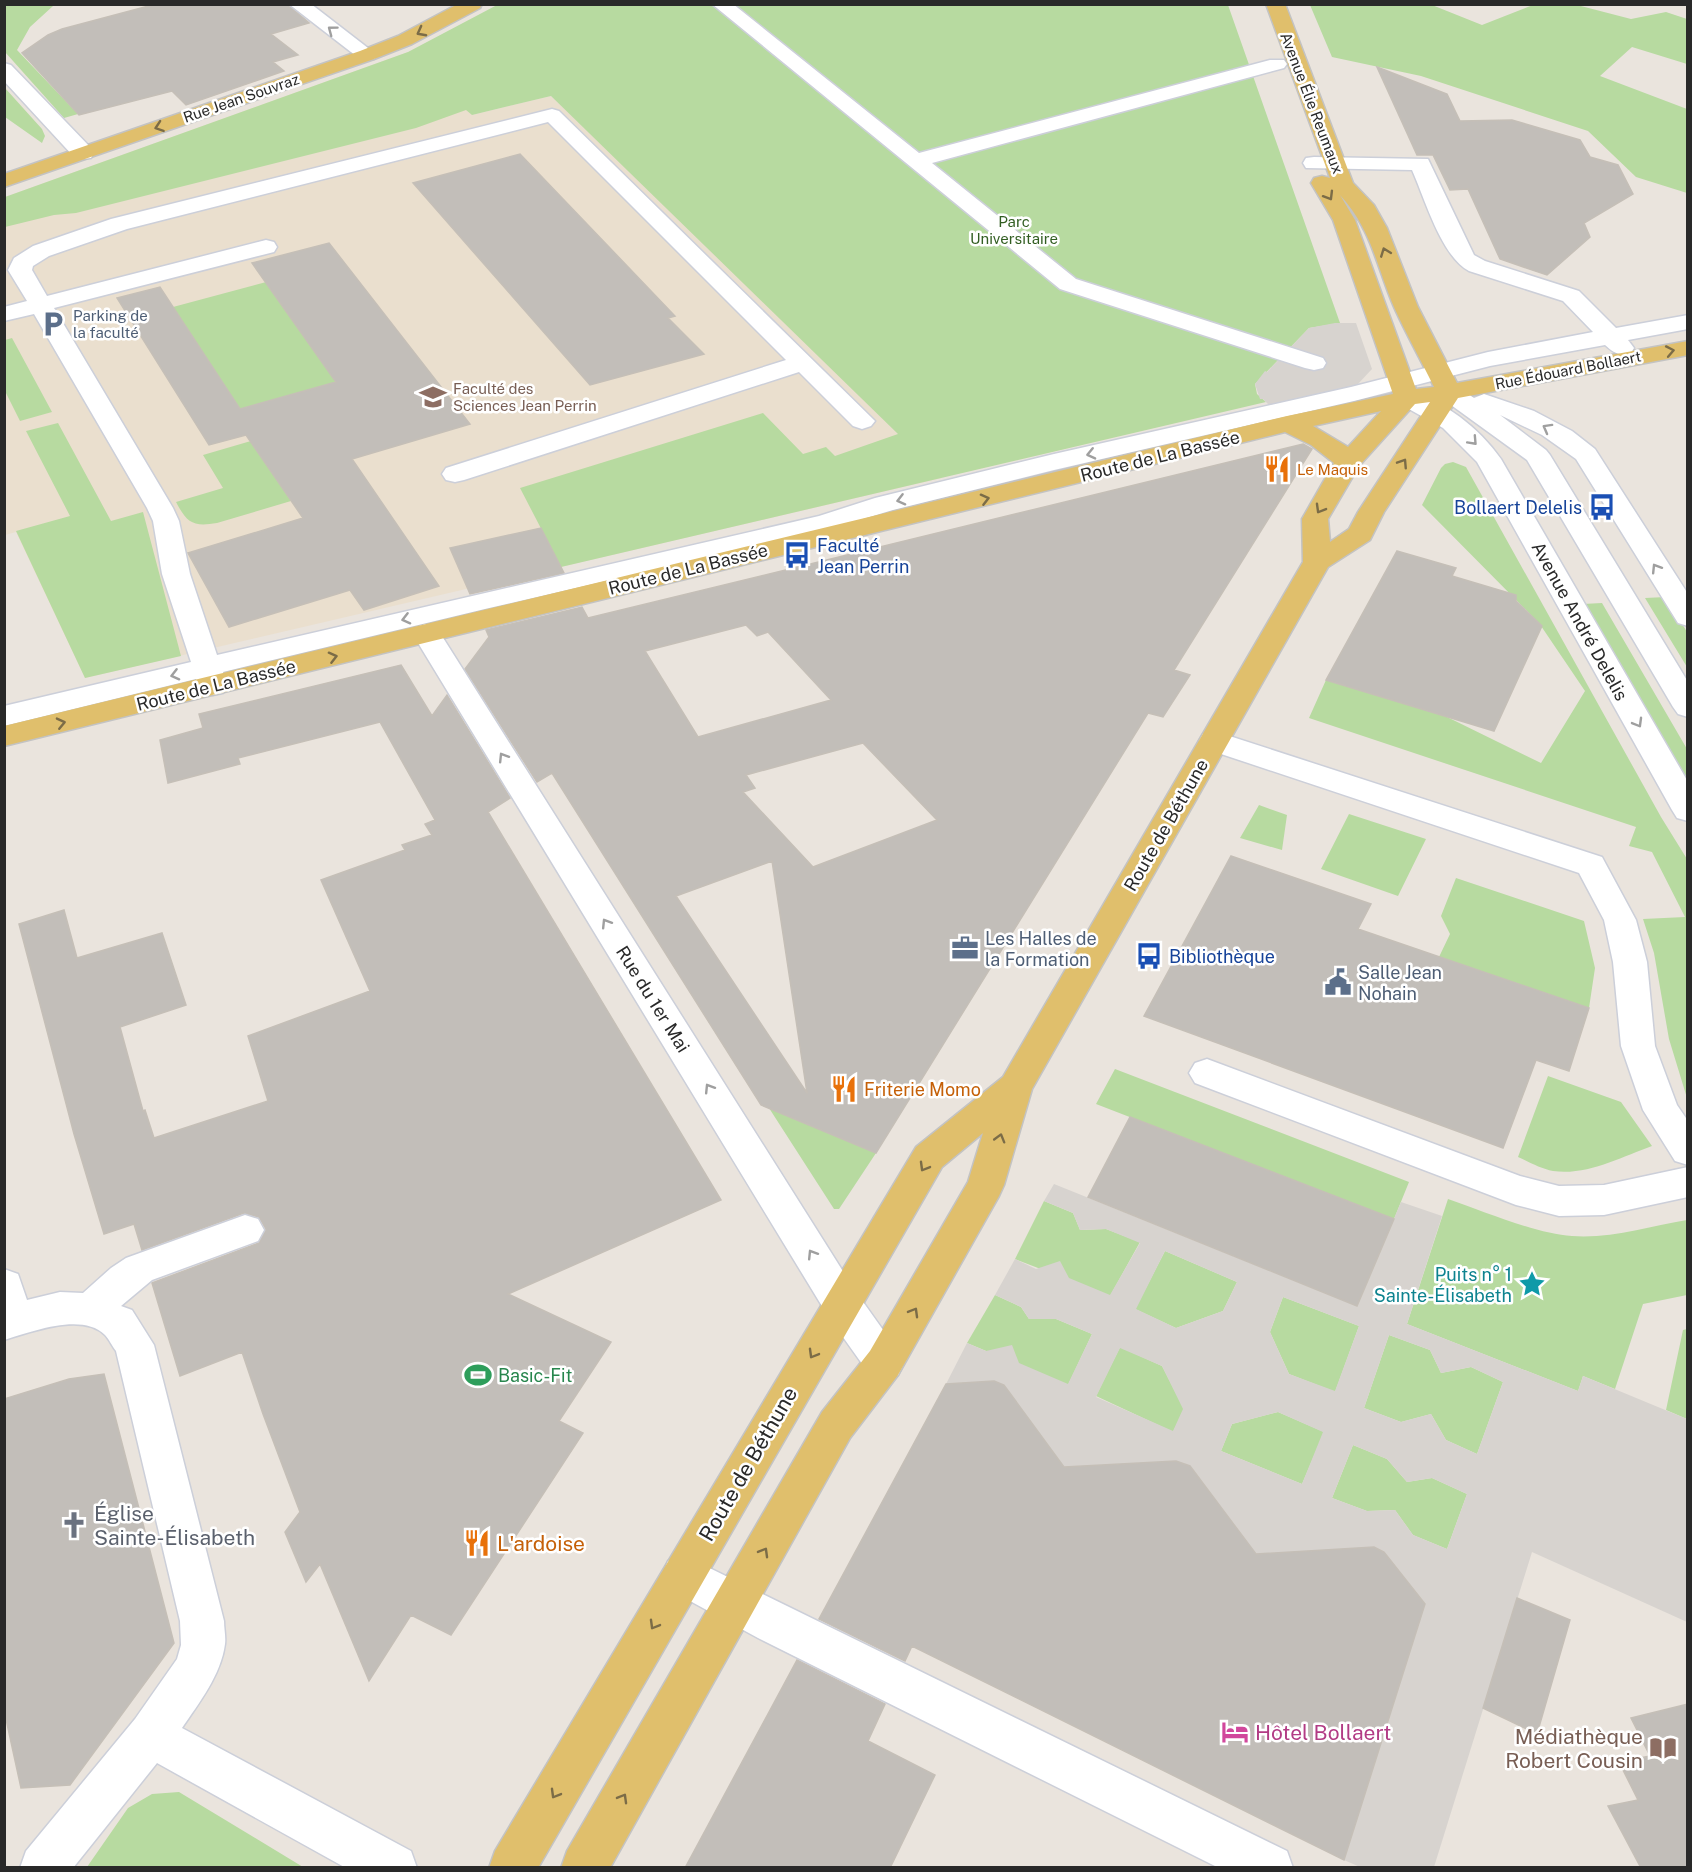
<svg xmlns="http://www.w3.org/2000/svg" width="1692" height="1872" viewBox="0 0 1692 1872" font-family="'Public Sans',sans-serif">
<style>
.education{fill:#eadfce}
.green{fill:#b7daa0}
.plaza{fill:#d7d3cf;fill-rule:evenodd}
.building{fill:#c2beb9;stroke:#c5bfb7;stroke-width:1.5;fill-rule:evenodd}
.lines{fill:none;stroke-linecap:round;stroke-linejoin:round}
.minor-casing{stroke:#cccfd9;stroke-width:3}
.major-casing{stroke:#c3c3c3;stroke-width:3}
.minor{fill:#fff;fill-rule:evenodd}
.major{fill:#e0bf6c;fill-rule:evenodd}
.oneway{stroke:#9f9f9f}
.oneway2{stroke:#7b6c47}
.labels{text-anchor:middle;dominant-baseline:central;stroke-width:5;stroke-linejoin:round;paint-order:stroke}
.far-street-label{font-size:15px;fill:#292929;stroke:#fff}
.far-park-label{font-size:15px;fill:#325e22;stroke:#fff}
.far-service-label{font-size:15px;fill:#4e5e75;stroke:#fff;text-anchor:start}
.far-education-label{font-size:15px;fill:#785e54;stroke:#fff;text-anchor:start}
.far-food-label{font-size:15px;fill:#c56008;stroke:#fff;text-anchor:start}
.street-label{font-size:18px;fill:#292929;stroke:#fff}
.transit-label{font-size:18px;fill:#164399;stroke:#fff;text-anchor:start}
.service-label{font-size:18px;fill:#4e5e75;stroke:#fff;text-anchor:start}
.food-label{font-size:18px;fill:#c56008;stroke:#fff;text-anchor:start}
.culture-label{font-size:18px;fill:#0d838f;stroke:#fff;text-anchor:end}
.leisure-label{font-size:18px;fill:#27864d;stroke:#fff;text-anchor:start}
.near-street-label{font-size:21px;fill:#292929;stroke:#fff}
.near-worship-label{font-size:21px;fill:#5b616d;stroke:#fff;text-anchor:start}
.near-food-label{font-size:21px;fill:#c56008;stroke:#fff;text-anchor:start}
.near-hotel-label{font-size:21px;fill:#b23c85;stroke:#fff;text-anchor:start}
.near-education-label{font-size:21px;fill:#785e54;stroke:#fff;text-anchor:end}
</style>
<rect width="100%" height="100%" fill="#eae4dd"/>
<path class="education" d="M408,52L472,115L551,96L824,359L942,478L85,678L16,532L5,535V197Z"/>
<path class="green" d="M5,5L53,6L30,27L17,50L78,114L64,118L5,52Z
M497,5H1228L1340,323L1309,328L1255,384L1257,394L1266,402L561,567L520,488L763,413L803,454L826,447L835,456L898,434L551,96L472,115L466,110L416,128L76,213L54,215L5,227V197L408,52Z
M1533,5H1577L1631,19L1666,12L1687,19V64L1632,47L1600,76L1687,109V193L1636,177L1588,131L1421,76L1332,57L1310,5H1432L1482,25Z
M5,88L42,129L45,136L42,143L5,117Z
M304,272L378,371L240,409L173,307Z
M12,338L52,412L20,421L5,391V340Z
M58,423L111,521L143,512L181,656L85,678L16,531L70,516L26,431Z
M298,427L277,480L291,501L217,523C193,527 187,523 176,502L223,488L203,455Z
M1453,462L1466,467L1661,817L1687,859V1098L1669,1039L1654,953L1643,919L1685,917L1652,852L1629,846L1636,827L1309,718L1326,680L1443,715L1541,763L1585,691L1539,623L1422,505L1441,468L1445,464Z
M1666,597L1687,632V667L1645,598Z
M1602,603L1687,749V788L1583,604Z
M1259,805L1287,815L1282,850L1240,838Z
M1349,814L1426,839L1398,896L1321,869Z
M1456,878L1584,921L1595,968L1589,1008L1439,957L1450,934L1441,916Z
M1115,1069L1409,1182L1394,1219L1096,1104Z
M1548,1076L1621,1102L1652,1146C1621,1157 1587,1176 1553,1171C1541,1169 1529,1162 1518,1157Z
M769,1108L876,1153L839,1209H834Z
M1448,1199C1483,1211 1537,1234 1572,1236C1610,1239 1651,1226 1687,1220V1295L1643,1304L1615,1389L1583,1376L1578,1391L1407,1324Z
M1044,1201L1073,1213L1080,1230L1106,1229L1140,1242L1110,1296L1015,1259Z
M1165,1251L1237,1282L1223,1311L1176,1328L1135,1309Z
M995,1295L1021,1307L1029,1319H1056L1092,1334L1068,1385L967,1343Z
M1283,1297L1359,1326L1335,1392L1289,1374L1270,1332Z
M1687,1329V1419L1666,1410L1683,1330Z
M1389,1335L1430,1350L1441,1373L1471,1367L1503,1382L1477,1454L1446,1440L1431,1414L1401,1422L1364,1408Z
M1120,1347L1162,1366L1184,1409L1173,1432L1096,1396Z
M1278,1412L1324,1432L1302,1484L1221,1451L1232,1424Z
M1353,1445L1387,1459L1407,1482L1432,1478L1467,1494L1447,1549L1413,1535L1395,1510L1367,1511L1332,1498Z
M179,1792L303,1867H87L128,1808L152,1794Z"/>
<path class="plaza" d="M1335,323H1356L1372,369L1357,385L1270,406L1263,399H1260L1255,384L1265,371L1267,372L1309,328Z
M1054,1184L1357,1306L1401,1202L1442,1216L1407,1324L1578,1391L1583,1376L1687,1419V1622L1532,1552L1434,1867H1360L1344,1860L1424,1604L1256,1554L1190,1466L1176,1461L1064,1467L1004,1385L994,1381L946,1384L967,1343L986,1351L1012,1345L1019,1363L1068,1384L1092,1334L1056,1319H1029L1021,1307L995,1295L1015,1259L1036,1269L1060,1261L1069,1278L1110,1295L1140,1243L1106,1229L1080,1230L1073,1213L1044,1201ZM1165,1251L1237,1282L1223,1311L1176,1328L1136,1309ZM1283,1297L1359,1326L1335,1391L1289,1374L1270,1332ZM1389,1335L1430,1350L1441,1373L1471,1367L1503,1382L1477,1454L1446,1440L1431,1414L1401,1422L1364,1408ZM1120,1348L1162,1366L1183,1409L1173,1431L1096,1397ZM1278,1412L1323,1432L1302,1484L1221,1451L1232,1424ZM1353,1445L1387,1459L1407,1482L1432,1478L1467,1494L1447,1549L1413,1535L1395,1510L1367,1511L1332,1498Z"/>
<path class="building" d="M156,4H287L309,23L271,34L298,55L273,62L284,71L186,105L172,91L79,115L22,53L48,35L62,29Z
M1377,67L1447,94L1460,121L1512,120L1580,140L1590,157L1618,165L1633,194L1584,223L1590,237L1547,275L1500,259L1468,189L1450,190L1433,155H1417Z
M520,154L675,316L668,318L704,354L590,385L413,183Z
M329,243L470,424L352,459L439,586L364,610L350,590L229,627L188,553L303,518L246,435L209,445L117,298L160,287L240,409L336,382L252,263Z
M1303,444L1312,449L1174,670L1190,675L1163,717L1148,713L876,1153L761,1105L552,773L537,782L465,669L489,637L486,630L582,607L588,618ZM746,625L757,636L768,632L831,700L698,737L645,651ZM863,743L937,820L813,867L743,792L755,788L746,775ZM772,861L807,1093L676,896Z
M541,528L564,573L470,594L450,548Z
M1397,551L1456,568L1452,576L1516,595V601L1542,626L1494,731L1326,680Z
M401,665L432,716L447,695L510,798L488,812L721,1200L508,1294L611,1342L559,1421L583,1433L451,1635L411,1615L369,1681L320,1564L306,1582L285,1532L300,1512L263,1414L242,1352L180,1376L152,1283L259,1243L266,1229L259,1217L244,1213L142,1250L134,1224L104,1234L74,1134L19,924L64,910L77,958L162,933L186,1005L120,1027L143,1111L145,1110L154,1138L268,1101L248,1036L370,991L321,880L405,850L402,845L432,835L425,824L435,820L380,722L238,758L240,764L168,783L160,740L203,728L199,714Z
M1231,856L1371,904L1358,929L1589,1008L1569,1071L1536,1060L1503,1148L1144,1016Z
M1130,1117L1394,1219L1357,1306L1088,1197Z
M104,1374L174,1643L70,1785L21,1788L4,1710V1399L69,1379Z
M994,1381L1004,1385L1064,1467L1176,1461L1190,1466L1256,1554L1374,1547L1384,1552L1425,1604L1344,1860L912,1646L905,1661L819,1619L946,1384Z
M1517,1598L1570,1620L1537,1734L1483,1708Z
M797,1660L885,1704L868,1741L935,1775L890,1868H685Z
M1688,1704V1868H1641L1608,1806L1638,1800L1619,1762L1650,1756L1631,1718Z"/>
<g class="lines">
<defs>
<path id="minor" d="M289,4H311L377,55L374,59H360Z
M712,4H733L919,153L1270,60H1284L1287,64L1284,68L932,163L1076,279L1323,358L1326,363L1323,368L1314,370L1305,368L1060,289Z
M4,63L11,65L91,148L94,153L91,158L83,159L75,158L4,81Z
M552,109L559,111L875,421L871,426L862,429L853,426L799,372L464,480L455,482L446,480L442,474L446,468L786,360L548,122L127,229L49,256L33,266L32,270L47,296L266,240L274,242L277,247L274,252L54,308L173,508L179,521L190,574L217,655L819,516L875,498L1054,454L1351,387L1488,352L1593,332L1563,301L1469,271C1441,256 1425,199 1412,170L1306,168L1303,163L1306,158L1314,157L1428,159L1474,255L1485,261L1579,291L1616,328L1688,315V329L1628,340L1634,348L1631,353C1618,356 1614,353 1605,345L1490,366L1354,401L1054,470L893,510L826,530L485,609L223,672L228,686L223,693L213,695L203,693L196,679L4,726V706L191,662L162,574L153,521L147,508L34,314L4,321V307L27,301L8,270L14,258L33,246L111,219Z
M1449,385L1458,387L1474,398L1484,394L1534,411L1572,431L1595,449L1688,594V626L1678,623L1576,459L1542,435L1500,415L1546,450L1550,455L1688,682V717L1678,714L1673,707L1527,460L1440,397L1437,392L1440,387Z
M1407,391C1444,400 1479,428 1501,459L1688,782V821L1677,818L1672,810L1477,462L1443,428L1398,403L1395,398L1398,393Z
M426,624L436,627L440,633L856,1292L898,1351L904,1363L898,1375L884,1380L870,1375L828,1316L412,633L416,627Z
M1214,731L1602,857L1636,920L1647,962L1655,1046L1677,1105L1688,1121V1165L1675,1161L1643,1110L1621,1046L1613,962L1604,920L1579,873L1203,748L1199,741L1203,734Z
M1207,1059L1520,1176L1559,1186L1604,1185L1688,1167V1197L1604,1215L1559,1216L1516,1205L1195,1083L1189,1073L1195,1063Z
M245,1215L258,1219L264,1230L258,1241L152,1280L121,1306L132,1310L154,1345L224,1621C224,1629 226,1637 225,1644C221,1675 199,1703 182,1728L411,1851L417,1868H346L157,1763L73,1868H20L26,1851L135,1719L177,1659L181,1645L180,1621L116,1351C112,1346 109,1339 105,1335C82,1312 31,1332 4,1340V1269L18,1274L27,1300L60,1292L83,1293L111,1268L126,1258Z
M683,1555L1287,1851L1293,1868H1219L758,1638L668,1589L662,1575L668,1561Z"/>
<path id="major" d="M458,4H482L480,8L412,44L374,59L4,187V174L360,51L398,36Z
M1266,4H1285L1353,183L1374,205L1387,228L1418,307L1457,383L1688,341V355L1458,398L1384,512L1370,540L1328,567L1032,1089L1004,1185L999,1196L898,1375L850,1438L610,1868H561L567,1851L822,1412L870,1351L968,1182L983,1133L942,1167L538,1868H489L495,1851L916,1147L1003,1077L1303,562L1302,519L1334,463L1311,445L1285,432L4,746V726L1287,416L1393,394L1333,220L1311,183L1314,178L1322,176L1330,178ZM1340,195C1372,230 1376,265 1394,307C1406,334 1421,360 1434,387L1416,389L1355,220ZM1430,402L1358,512L1349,529L1330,542L1328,519L1359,466L1415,404ZM1381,411L1348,447L1313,426Z"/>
</defs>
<use href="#minor" class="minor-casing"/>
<use href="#major" class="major-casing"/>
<use href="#minor" class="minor"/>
<use href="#major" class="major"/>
</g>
<defs><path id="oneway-chevron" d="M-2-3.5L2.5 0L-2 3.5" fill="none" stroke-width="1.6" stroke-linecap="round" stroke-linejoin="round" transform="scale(1.5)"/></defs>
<g class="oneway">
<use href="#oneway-chevron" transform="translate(332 30) rotate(-143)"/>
<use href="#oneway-chevron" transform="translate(1547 428) rotate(-151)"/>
<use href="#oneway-chevron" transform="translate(1473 441) rotate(47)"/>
<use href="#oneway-chevron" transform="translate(1091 454) rotate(167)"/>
<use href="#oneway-chevron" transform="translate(901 500) rotate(166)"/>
<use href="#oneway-chevron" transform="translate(1656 568) rotate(-122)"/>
<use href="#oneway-chevron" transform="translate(406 619) rotate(166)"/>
<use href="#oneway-chevron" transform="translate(175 675) rotate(166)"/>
<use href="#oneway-chevron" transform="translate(1638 723) rotate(60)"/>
<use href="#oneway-chevron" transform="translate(503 757) rotate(-122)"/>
<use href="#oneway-chevron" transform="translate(606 923) rotate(-122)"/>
<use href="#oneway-chevron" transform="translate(709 1088) rotate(-122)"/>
<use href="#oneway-chevron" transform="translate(812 1254) rotate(-122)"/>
</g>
<g class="oneway2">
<use href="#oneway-chevron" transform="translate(421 32) rotate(152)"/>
<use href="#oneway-chevron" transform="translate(159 127) rotate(161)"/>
<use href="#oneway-chevron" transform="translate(1329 196) rotate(59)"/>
<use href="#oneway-chevron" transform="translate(1385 252) rotate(-111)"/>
<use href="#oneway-chevron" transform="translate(1670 351) rotate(-11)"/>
<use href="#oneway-chevron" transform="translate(1403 463) rotate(-57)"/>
<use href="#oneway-chevron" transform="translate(985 499) rotate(-14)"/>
<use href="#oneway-chevron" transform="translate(1320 509) rotate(120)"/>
<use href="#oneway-chevron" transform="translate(333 657) rotate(-14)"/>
<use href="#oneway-chevron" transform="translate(61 723) rotate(-13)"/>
<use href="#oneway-chevron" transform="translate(1000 1138) rotate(-74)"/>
<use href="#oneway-chevron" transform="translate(924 1167) rotate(120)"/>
<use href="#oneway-chevron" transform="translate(914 1312) rotate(-60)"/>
<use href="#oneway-chevron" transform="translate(813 1354) rotate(120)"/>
<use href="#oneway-chevron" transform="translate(764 1552) rotate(-60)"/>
<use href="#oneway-chevron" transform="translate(654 1625) rotate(120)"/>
<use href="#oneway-chevron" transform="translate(555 1794) rotate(120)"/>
<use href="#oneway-chevron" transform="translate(623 1798) rotate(-60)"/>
</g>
<defs>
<symbol id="parking-bare" viewBox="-9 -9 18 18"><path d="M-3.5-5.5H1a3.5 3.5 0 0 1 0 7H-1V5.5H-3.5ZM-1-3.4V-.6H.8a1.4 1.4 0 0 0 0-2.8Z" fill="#5c6f8a" stroke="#fff" stroke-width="2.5" paint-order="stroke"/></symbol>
<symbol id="university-bare" viewBox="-9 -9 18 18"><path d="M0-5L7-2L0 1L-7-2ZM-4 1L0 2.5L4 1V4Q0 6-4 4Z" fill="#8d6e63" stroke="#fff" stroke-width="2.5" paint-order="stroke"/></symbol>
<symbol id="restaurant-bare" viewBox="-9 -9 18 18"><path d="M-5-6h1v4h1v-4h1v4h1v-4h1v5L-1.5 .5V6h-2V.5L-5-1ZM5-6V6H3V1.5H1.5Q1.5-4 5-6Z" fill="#e8710a" stroke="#fff" stroke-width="2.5" paint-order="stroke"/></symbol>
<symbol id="bus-bare" viewBox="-9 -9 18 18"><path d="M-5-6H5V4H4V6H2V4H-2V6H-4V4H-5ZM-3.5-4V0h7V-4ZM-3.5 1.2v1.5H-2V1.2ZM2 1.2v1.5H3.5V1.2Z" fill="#1a4fb4" stroke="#fff" stroke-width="2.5" paint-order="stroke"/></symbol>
<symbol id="office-bare" viewBox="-9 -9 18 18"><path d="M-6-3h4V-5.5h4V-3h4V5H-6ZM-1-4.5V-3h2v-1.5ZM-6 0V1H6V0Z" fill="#5c6f8a" stroke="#fff" stroke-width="2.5" paint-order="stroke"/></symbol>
<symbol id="civic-bare" viewBox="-9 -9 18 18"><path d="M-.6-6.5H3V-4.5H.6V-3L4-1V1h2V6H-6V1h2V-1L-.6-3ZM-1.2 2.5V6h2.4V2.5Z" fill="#5c6f8a" stroke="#fff" stroke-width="2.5" paint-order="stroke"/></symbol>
<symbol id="sight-bare" viewBox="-9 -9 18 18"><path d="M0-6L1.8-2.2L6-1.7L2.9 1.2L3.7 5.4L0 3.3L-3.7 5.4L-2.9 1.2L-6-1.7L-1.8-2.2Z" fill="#0f9aa8" stroke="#fff" stroke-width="2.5" paint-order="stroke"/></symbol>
<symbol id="stadium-bare" viewBox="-9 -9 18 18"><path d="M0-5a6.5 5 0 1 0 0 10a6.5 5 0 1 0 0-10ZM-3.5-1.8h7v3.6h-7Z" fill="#2e9e5b" stroke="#fff" stroke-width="2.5" paint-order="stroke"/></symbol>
<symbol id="church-bare" viewBox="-9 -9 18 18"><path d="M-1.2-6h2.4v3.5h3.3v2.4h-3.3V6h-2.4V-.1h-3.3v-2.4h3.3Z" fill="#6b7280" stroke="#fff" stroke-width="2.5" paint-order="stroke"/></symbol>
<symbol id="hotel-bare" viewBox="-9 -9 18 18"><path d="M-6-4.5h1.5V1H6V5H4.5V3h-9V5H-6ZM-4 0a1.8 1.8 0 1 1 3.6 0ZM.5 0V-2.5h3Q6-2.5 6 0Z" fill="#d1479c" stroke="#fff" stroke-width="2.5" paint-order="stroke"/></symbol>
<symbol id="library-bare" viewBox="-9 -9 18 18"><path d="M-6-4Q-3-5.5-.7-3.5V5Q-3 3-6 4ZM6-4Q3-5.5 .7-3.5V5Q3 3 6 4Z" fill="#8d6e63" stroke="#fff" stroke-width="2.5" paint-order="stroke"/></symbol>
</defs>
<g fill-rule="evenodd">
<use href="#parking-bare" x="34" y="305" width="38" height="38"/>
<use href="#university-bare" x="414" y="378" width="38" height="38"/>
<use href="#restaurant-bare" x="1258" y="450" width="38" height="38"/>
<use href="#bus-bare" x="1583" y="488" width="38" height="38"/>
<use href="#bus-bare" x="778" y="536" width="38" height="38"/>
<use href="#office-bare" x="946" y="929" width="38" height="38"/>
<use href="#bus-bare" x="1130" y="937" width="38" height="38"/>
<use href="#civic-bare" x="1319" y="963" width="38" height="38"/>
<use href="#restaurant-bare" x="825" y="1070" width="38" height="38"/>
<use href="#sight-bare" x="1513" y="1265" width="38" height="38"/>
<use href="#stadium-bare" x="459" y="1356" width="38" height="38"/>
<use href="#church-bare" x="55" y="1506" width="38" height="38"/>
<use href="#restaurant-bare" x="458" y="1524" width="38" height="38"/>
<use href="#hotel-bare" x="1216" y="1713" width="38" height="38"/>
<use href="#library-bare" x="1644" y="1729" width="38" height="38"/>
</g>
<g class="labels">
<g class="far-street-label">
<text transform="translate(241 98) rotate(-19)">Rue Jean Souvraz</text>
<text transform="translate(1312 103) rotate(69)">Avenue Élie Reumaux</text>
<text transform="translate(1568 370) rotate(-11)">Rue Édouard Bollaert</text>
</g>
<g class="far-park-label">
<text x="1014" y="221">Parc<tspan x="1014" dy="17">Universitaire</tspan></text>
</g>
<g class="far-service-label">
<text x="73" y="315">Parking de<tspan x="73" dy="17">la faculté</tspan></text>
</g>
<g class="far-education-label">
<text x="453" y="388">Faculté des<tspan x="453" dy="17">Sciences Jean Perrin</tspan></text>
</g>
<g class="far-food-label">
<text x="1297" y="469">Le Maquis</text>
</g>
<g class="street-label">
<text transform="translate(1160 456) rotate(-14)">Route de La Bassée</text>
<text transform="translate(688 569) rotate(-14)">Route de La Bassée</text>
<text transform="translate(1580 621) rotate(61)">Avenue André Delelis</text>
<text transform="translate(216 685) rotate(-14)">Route de La Bassée</text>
<text transform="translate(1166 825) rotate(-60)">Route de Béthune</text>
<text transform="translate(653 999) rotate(58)">Rue du 1er Mai</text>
</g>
<g class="transit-label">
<text x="1582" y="507" text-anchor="end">Bollaert Delelis</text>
<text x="817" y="545">Faculté<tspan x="817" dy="21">Jean Perrin</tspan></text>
<text x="1169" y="956">Bibliothèque</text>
</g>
<g class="service-label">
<text x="985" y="938">Les Halles de<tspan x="985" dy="21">la Formation</tspan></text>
<text x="1358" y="972">Salle Jean<tspan x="1358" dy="21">Nohain</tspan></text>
</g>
<g class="food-label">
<text x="864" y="1089">Friterie Momo</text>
</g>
<g class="culture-label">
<text x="1512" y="1274">Puits n° 1<tspan x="1512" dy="21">Sainte-Élisabeth</tspan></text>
</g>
<g class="leisure-label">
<text x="498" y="1375">Basic-Fit</text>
</g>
<g class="near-street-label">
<text transform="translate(748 1464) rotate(-60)">Route de Béthune</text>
</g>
<g class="near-worship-label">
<text x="94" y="1513">Église<tspan x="94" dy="24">Sainte-Élisabeth</tspan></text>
</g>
<g class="near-food-label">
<text x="497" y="1543">L'ardoise</text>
</g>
<g class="near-hotel-label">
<text x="1255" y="1732">Hôtel Bollaert</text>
</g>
<g class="near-education-label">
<text x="1643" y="1736">Médiathèque<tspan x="1643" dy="24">Robert Cousin</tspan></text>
</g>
</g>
<rect width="1692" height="1872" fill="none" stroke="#292929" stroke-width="12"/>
</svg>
